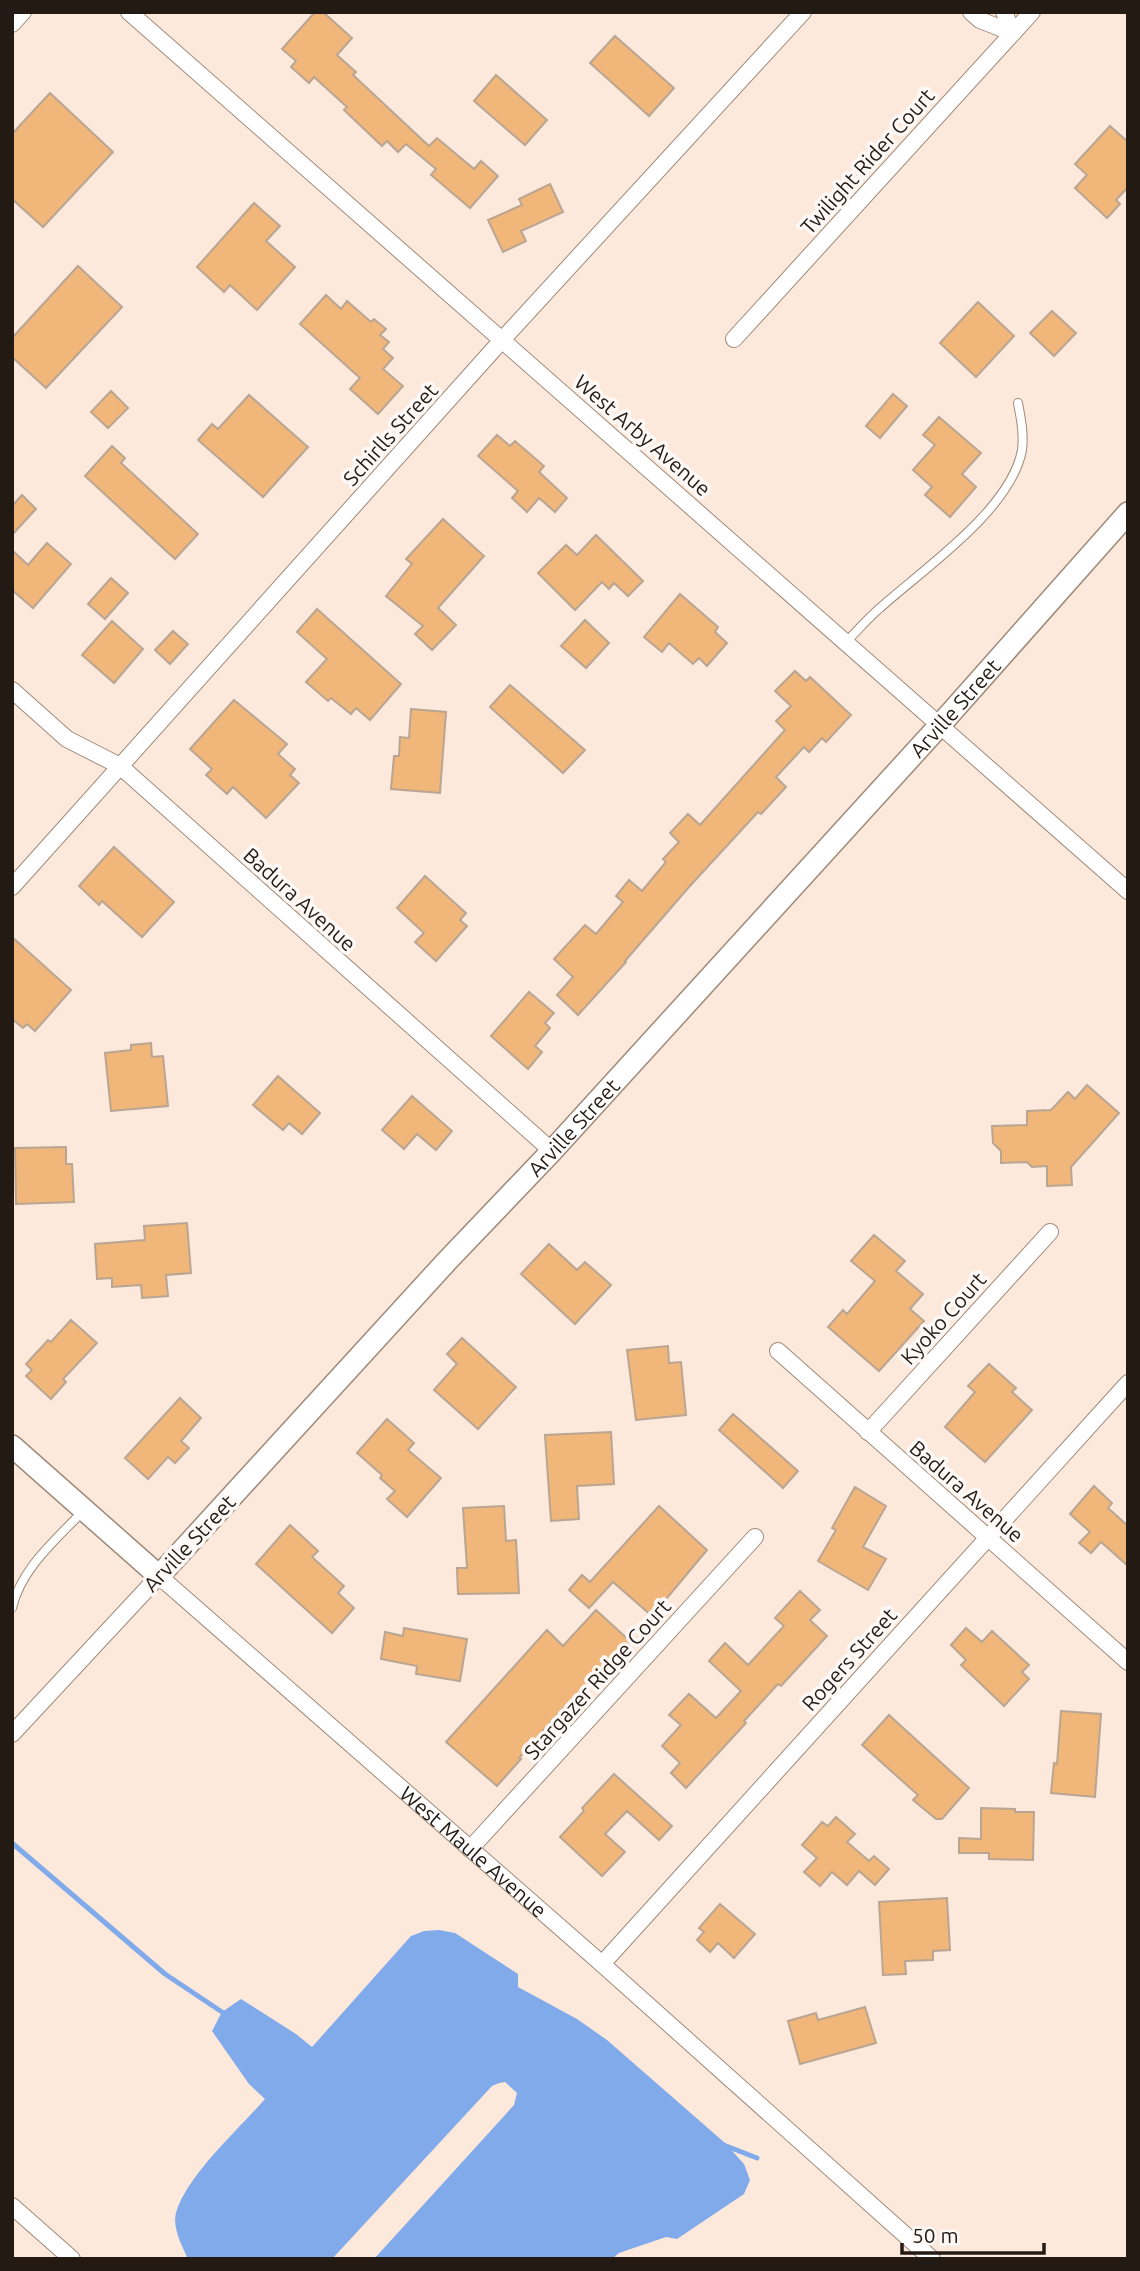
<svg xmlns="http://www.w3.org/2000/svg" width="1140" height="2271" viewBox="0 0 1140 2271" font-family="Ubuntu,sans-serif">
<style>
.water{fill:#81aaea}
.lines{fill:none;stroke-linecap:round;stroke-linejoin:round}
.stream{stroke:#81aaea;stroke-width:5}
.building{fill:#f1b77a;stroke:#b9a592;stroke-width:2}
.lane-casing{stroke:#9f8a7a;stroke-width:10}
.street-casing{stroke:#9f8a7a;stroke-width:18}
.secondary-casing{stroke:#9f8a7a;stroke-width:24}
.lane{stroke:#fff;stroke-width:8}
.street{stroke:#fff;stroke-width:16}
.secondary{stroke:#fff;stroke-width:21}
.labels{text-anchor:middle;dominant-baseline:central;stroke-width:7;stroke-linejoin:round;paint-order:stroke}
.street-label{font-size:21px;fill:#231a14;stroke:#fef9f6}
</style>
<rect width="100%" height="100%" fill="#fce9db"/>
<path class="water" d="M439,1930L455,1933L518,1974V1987L577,2019L607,2040L725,2143L744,2164L750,2180L744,2194L677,2239L666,2237L619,2253L612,2259H374L514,2105L517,2093L505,2082L499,2083L492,2086L332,2259H188C182,2246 172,2227 176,2213C186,2176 240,2128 265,2099L249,2084L212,2031L222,2012L241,1999L296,2034L312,2047L411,1936L424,1931Z"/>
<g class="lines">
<path class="stream" d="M12,1843L165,1974L222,2012
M721,2144L757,2158"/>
</g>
<path class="building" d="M315,12H323L352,38L337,55L356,72L353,75L429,146L437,138L474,169L481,161L498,176L470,208L431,175L436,169L406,144L398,152L387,141L382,146L344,110L347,107L314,77L309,83L291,67L296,61L282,49Z
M615,36L674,88L649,116L590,63Z
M496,75L547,120L525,145L474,101Z
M50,93L113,152L43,227L12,199V134Z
M1110,126L1128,142V187L1116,200L1120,204L1107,218L1075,188L1087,175L1075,164Z
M550,184L563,212L521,231L526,241L503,252L488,220L522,205L519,199Z
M254,203L280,226L266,241L295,267L257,310L230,285L224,292L197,267Z
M78,266L122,307L46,388L12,357V338Z
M326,295L341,309L347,301L371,322L374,319L386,329L380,335L389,342L383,349L393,358L383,369L403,386L378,414L350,389L360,378L300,324Z
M978,302L1014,336L976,377L940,343Z
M1052,311L1076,333L1054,356L1030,333Z
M111,391L128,408L108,428L91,412Z
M893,394L907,406L880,438L866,426Z
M249,395L308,447L263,497L198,440L212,424L218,429Z
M939,417L981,453L962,474L976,487L950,517L925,495L932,487L913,470L935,445L923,435Z
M497,435L510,446L515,441L544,466L539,472L567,498L555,512L539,498L527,512L512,498L518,491L478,456Z
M112,446L125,458L121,463L198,534L175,559L85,476Z
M22,495L36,509L12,535V506Z
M443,519L484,556L438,608L456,625L432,650L415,634L423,626L386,596L412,564L406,559Z
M596,535L643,581L628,596L614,583L609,589L602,582L575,610L538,573L566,545L577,555Z
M47,543L71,564L33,608L12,590V550L28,565Z
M111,578L128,593L105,619L88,604Z
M680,594L718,627L715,632L727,643L707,666L699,658L693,664L669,643L662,652L644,637Z
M317,609L401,684L370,720L356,708L351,714L331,698L328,701L306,682L327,659L297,632Z
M585,620L609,643L586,668L561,646Z
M112,621L143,649L114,683L82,655Z
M173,631L188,644L170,664L155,650Z
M795,671L806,681L810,677L851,715L826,742L822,738L809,752L804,747L776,777L786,787L761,814L758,812L689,887L625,961L626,962L578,1015L557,995L573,977L554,959L585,925L596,934L623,902L616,896L629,880L642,891L666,862L663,859L679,842L670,833L688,814L700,825L785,730L776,721L791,706L775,691Z
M510,685L585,750L563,773L490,707Z
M234,700L287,744L278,754L295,769L290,775L299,783L266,818L233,787L227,794L206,775L212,769L190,749Z
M411,709L446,712L440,793L391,789L394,756H399L400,737L409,738Z
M114,847L174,902L142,937L102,901L99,905L79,886Z
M425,876L466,913L460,920L467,926L436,961L415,942L424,933L397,908Z
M12,937L71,990L35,1031L27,1024L23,1028L12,1019Z
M529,992L554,1013L545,1023L550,1028L535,1046L542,1052L528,1069L491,1036Z
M151,1043L152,1057L163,1056L168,1106L111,1111L105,1053L131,1050V1045Z
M278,1076L320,1113L302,1134L289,1123L283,1130L253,1105Z
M1087,1085L1119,1113L1071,1167L1072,1185L1047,1186V1166L1032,1167L1027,1162L1001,1163V1151L993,1143L992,1126L1027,1125V1111L1051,1110L1068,1092L1075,1099Z
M412,1096L452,1131L436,1150L417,1134L404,1149L382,1130Z
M66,1147V1164H72L74,1202L16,1204L15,1148Z
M187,1223L191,1273L166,1275L168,1296L142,1298L141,1285L112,1287V1278L97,1279L95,1244L145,1240L144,1226Z
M874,1235L905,1261L896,1271L923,1294L910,1309L924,1321L879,1371L828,1327L843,1310L847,1314L875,1281L851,1261Z
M549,1244L577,1270L585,1262L611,1285L575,1324L521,1274Z
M71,1320L97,1343L63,1379L66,1382L51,1399L26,1376L32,1370L26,1364L48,1340L51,1342Z
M462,1338L516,1387L478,1429L434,1390L457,1364L447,1354Z
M668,1346L669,1363L681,1362L686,1415L636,1420L627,1350Z
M989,1364L1016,1388L1012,1392L1032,1410L985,1462L945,1427L975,1392L968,1386Z
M180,1398L201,1418L181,1441L189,1448L175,1463L168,1457L148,1479L125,1458Z
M733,1414L798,1471L783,1488L719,1430Z
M387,1419L414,1443L408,1450L441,1478L407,1517L387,1499L395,1491L380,1478L382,1475L357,1453Z
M611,1432L614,1484L577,1486L579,1519L551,1521L545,1435Z
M1094,1486L1112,1503L1108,1508L1128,1526V1566L1101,1542L1091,1553L1079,1543L1090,1532L1070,1514Z
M855,1487L886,1506L863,1547L886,1559L868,1590L818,1561L836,1530L832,1528Z
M504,1506L506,1541L516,1540L519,1593L458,1594L457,1568H467L463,1508Z
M659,1506L707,1550L652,1616L613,1582L589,1608L569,1590L582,1575L590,1582Z
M290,1525L318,1551L312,1557L344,1586L338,1593L354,1608L332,1633L256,1564Z
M800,1591L820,1610L810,1620L827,1636L781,1686L778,1684L744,1721L746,1723L686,1788L671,1773L680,1763L662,1746L681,1725L669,1715L689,1694L716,1718L741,1691L709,1661L725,1643L748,1665L784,1626L775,1618Z
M596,1610L631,1642L598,1678L595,1676L566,1708L565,1706L519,1758L521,1759L497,1786L446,1742L547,1630L563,1646Z
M404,1628L467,1639L460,1681L416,1674L417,1666L381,1659L385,1632L403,1636Z
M966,1628L982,1642L992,1631L1029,1665L1022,1672L1029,1679L1004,1706L961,1665L966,1660L951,1645Z
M1061,1711L1101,1714L1095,1797L1051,1793L1054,1763L1057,1764Z
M889,1715L969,1788L942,1819H936L913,1800L918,1795L862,1745Z
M614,1774L672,1826L659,1840L627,1811L605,1834L625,1852L602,1876L560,1837L584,1811L582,1808Z
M981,1808L1015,1809V1812H1034L1033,1860L989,1859V1853H959V1838L981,1839Z
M836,1817L855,1834L847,1842L869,1861L874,1856L889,1869L875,1885L859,1871L847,1885L832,1872L820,1886L804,1872L817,1858L802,1845L822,1822L828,1826Z
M947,1898L950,1950L933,1951V1960L905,1961L906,1974L883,1975L879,1902Z
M720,1904L755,1934L734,1958L718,1943L710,1952L697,1940L704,1932L699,1928Z
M865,2007L876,2043L800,2064L788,2021L816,2013L818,2020Z"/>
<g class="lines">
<defs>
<path id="lane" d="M846,642C857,631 868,618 880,608C923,569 1011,510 1022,450C1024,434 1021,419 1018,403
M12,1608C21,1568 57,1539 84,1510"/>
<g id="street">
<path d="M129,12L1128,891"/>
<path d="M971,12L980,20L1013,33"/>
<path d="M1004,12L1013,33"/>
<path d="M12,24L23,12"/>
<path d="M734,339L1032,12"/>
<path d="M12,690L67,739L120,766L552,1151"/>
<path d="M12,887L502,340L803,12"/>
<path d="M778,1351L1128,1662"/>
<path d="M868,1432L1050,1232"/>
<path id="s1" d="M12,1734L159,1576L602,1964L932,2259"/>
<path d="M470,1849L755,1537"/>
<path d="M602,1964L1128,1383"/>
<path d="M12,2206L72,2259"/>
</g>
<g id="secondary">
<path id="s2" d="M12,1446L159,1576L447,1261L552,1151L940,725L1128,513"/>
</g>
</defs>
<use href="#lane" class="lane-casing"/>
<use href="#street" class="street-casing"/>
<use href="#secondary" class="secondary-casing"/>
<use href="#lane" class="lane"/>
<use href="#street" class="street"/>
<use href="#secondary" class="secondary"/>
</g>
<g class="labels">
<g class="street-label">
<text transform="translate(867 161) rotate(-48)">Twilight Rider Court</text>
<text transform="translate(390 434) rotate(-48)">Schirlls Street</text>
<text transform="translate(643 435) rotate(41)">West Arby Avenue</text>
<text stroke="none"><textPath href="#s2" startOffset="1374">Arville Street</textPath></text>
<text transform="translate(300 899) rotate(42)">Badura Avenue</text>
<text stroke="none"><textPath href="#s2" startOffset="807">Arville Street</textPath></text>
<text transform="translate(943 1318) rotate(-48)">Kyoko Court</text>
<text transform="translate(967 1491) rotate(41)">Badura Avenue</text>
<text transform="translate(189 1543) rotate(-47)">Arville Street</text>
<text transform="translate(849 1659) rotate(-48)">Rogers Street</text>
<text transform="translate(597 1679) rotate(-48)">Stargazer Ridge Court</text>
<text stroke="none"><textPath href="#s1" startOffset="634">West Maule Avenue</textPath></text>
</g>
</g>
<rect width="1140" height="2271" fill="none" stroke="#231a14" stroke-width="28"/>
<path d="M902 2243v10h142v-10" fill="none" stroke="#231a14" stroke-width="3.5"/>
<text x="912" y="2243" font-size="21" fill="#231a14" stroke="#fef9f6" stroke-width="5" paint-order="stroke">50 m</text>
</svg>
